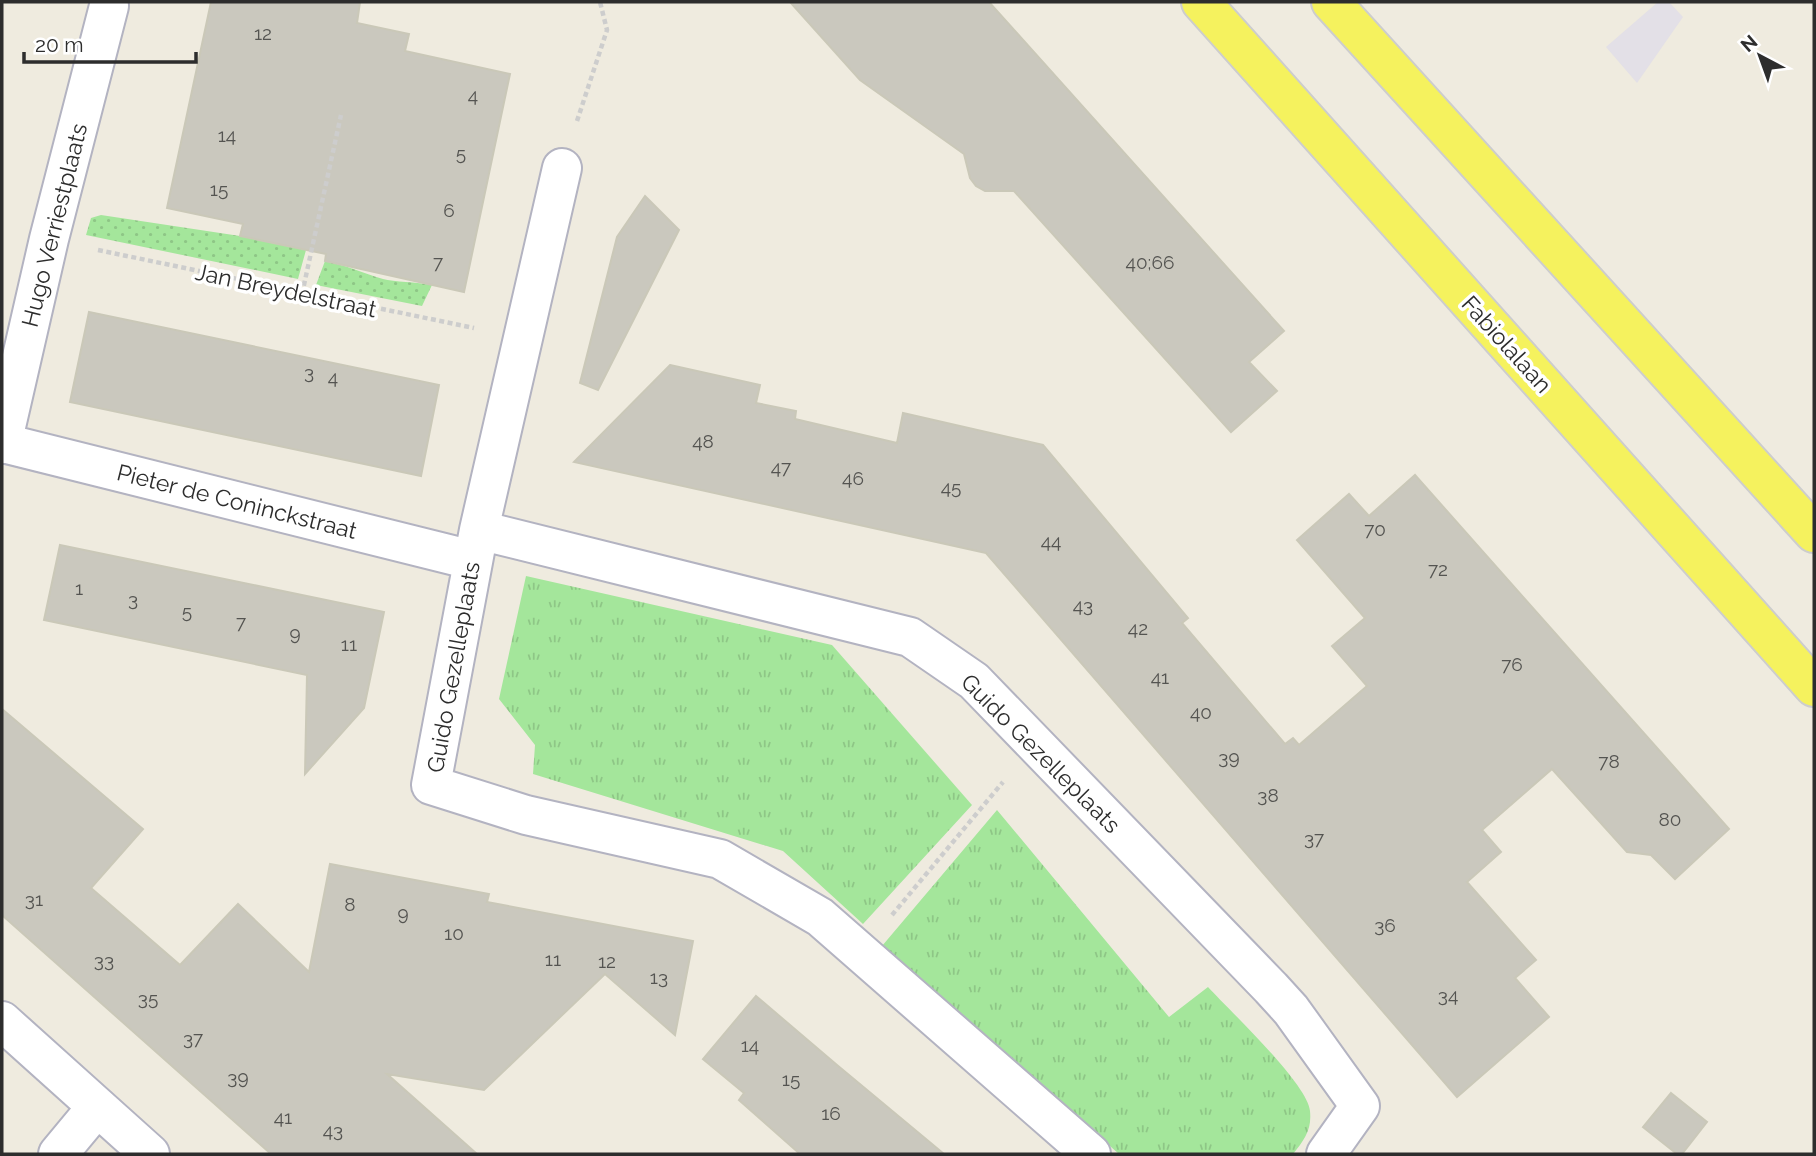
<svg xmlns="http://www.w3.org/2000/svg" width="1816" height="1156" viewBox="0 0 1816 1156" font-family="Raleway,sans-serif">
<style>
.industrial{fill:#e3e0e7}
.grass{fill:url(#grass-dots)}
.park{fill:url(#park-tufts)}
.building{fill:#cac8be;stroke:#cac8b8;stroke-width:2}
.lines{fill:none;stroke-linecap:round;stroke-linejoin:round}
.minor-casing{stroke:#b3b3c1;stroke-width:42}
.major-casing{stroke:#cdcdcd;stroke-width:42}
.path{stroke:#cdcdcd;stroke-width:4.5;stroke-dasharray:5 3.5;stroke-linecap:butt}
.minor{stroke:#fff;stroke-width:38}
.major{stroke:#f5f25e;stroke-width:38}
.labels{text-anchor:middle;dominant-baseline:central;stroke-width:7;stroke-linejoin:round;paint-order:stroke}
.number-label{font-size:19px;fill:#545451}
.street-label{font-size:23px;fill:#2d2d2d;stroke:#fff}
</style>
<defs>
<pattern id="grass-dots" width="8" height="8" patternUnits="userSpaceOnUse" patternTransform="scale(1.75)"><rect width="8" height="8" fill="#a4e69b"/><path d="M2 2h.1M6 6h.1" fill="none" stroke="#8ec686" stroke-width="1.8" stroke-linecap="round"/></pattern>
<pattern id="park-tufts" width="24" height="20" patternUnits="userSpaceOnUse" patternTransform="scale(1.75)"><rect width="24" height="20" fill="#a4e69b"/><path d="M3 7l-1-3M5 7V3M7 7l1-3M15 17l-1-3M17 17v-4M19 17l1-3" fill="none" stroke="#8ec686"/></pattern>
</defs>
<rect width="100%" height="100%" fill="#efebdf"/>
<path class="industrial" d="M1658,2H1669L1683,17L1637,83L1606,47Z"/>
<path class="grass" d="M101,215L240,236L306,250L298,279L86,235L91,218Z
M325,261C345,265 363,273 383,279C394,282 417,282 432,285L422,306L316,285Z"/>
<path class="park" d="M526,576L832,645L972,805L863,924L783,851L533,774L535,745L499,699Z
M997,810L1169,1017L1208,987C1229,1010 1308,1084 1310,1111C1312,1130 1304,1140 1293,1154H1119L882,946Z"/>
<path class="building" d="M211,2H360L357,23L409,34L405,51L510,74L464,292L325,261L326,254L240,236L243,224L167,208Z
M790,2H989L1284,331L1249,362L1277,391L1231,432L1014,191H985L976,186L970,178L964,154L860,80Z
M645,196L679,230L598,390L580,383L617,237Z
M89,312L439,385L421,476L70,402Z
M670,365L760,385L756,403L796,411L795,419L897,443L903,413L1043,445L1188,618L1182,623L1285,744L1293,738L1299,745L1367,686L1332,646L1365,618L1297,540L1349,494L1369,516L1415,475L1729,829L1675,879L1651,855L1627,852L1552,769L1482,830L1501,852L1467,882L1536,960L1515,978L1549,1017L1457,1097L986,553L574,462Z
M60,545L384,612L364,708L305,774L307,675L44,620Z
M2,709L143,829L91,888L180,965L238,904L309,972L330,864L489,894L487,902L693,941L675,1035L605,974L484,1090L387,1074L477,1154H271L2,915Z
M756,996L837,1065L944,1154H800L739,1100L744,1093L703,1059Z
M1671,1093L1707,1122L1682,1154H1677L1643,1127Z"/>
<g class="lines">
<defs>
<path id="minor" d="M3,443L472,560
M2,444L49,239L109,6
M479,530L562,168
M2,1021L150,1154
M58,1154L97,1107
M1091,1154L820,917L720,859L526,815L431,785L479,530L910,637L974,681L1271,988L1291,1010L1360,1106L1326,1154"/>
<path id="major" d="M1201,2L1814,687
M1331,2L1814,533"/>
</defs>
<use href="#minor" class="minor-casing"/>
<use href="#major" class="major-casing"/>
<path class="path" d="M577,121L607,30L600,2
M98,250L474,328
M302,294L341,115
M892,915L1003,782"/>
<use href="#minor" class="minor"/>
<use href="#major" class="major"/>
</g>
<g class="labels">
<g class="number-label">
<text x="263" y="33">12</text>
<text x="473" y="95">4</text>
<text x="227" y="135">14</text>
<text x="461" y="153">5</text>
<text x="219" y="189">15</text>
<text x="449" y="210">6</text>
<text x="438" y="262">7</text>
<text x="1150" y="262">40;66</text>
<text x="309" y="372">3</text>
<text x="333" y="377">4</text>
<text x="703" y="441">48</text>
<text x="781" y="467">47</text>
<text x="853" y="478">46</text>
<text x="951" y="487">45</text>
<text x="1375" y="529">70</text>
<text x="1051" y="541">44</text>
<text x="1438" y="569">72</text>
<text x="79" y="588">1</text>
<text x="133" y="599">3</text>
<text x="1083" y="605">43</text>
<text x="187" y="611">5</text>
<text x="241" y="622">7</text>
<text x="1138" y="628">42</text>
<text x="295" y="633">9</text>
<text x="349" y="644">11</text>
<text x="1512" y="664">76</text>
<text x="1160" y="677">41</text>
<text x="1201" y="712">40</text>
<text x="1229" y="757">39</text>
<text x="1609" y="761">78</text>
<text x="1268" y="795">38</text>
<text x="1670" y="819">80</text>
<text x="1314" y="838">37</text>
<text x="34" y="899">31</text>
<text x="350" y="904">8</text>
<text x="403" y="913">9</text>
<text x="1385" y="925">36</text>
<text x="454" y="933">10</text>
<text x="553" y="959">11</text>
<text x="104" y="960">33</text>
<text x="607" y="961">12</text>
<text x="659" y="977">13</text>
<text x="1448" y="995">34</text>
<text x="148" y="998">35</text>
<text x="193" y="1038">37</text>
<text x="750" y="1045">14</text>
<text x="238" y="1077">39</text>
<text x="791" y="1079">15</text>
<text x="831" y="1113">16</text>
<text x="283" y="1117">41</text>
<text x="333" y="1130">43</text>
</g>
<g class="street-label">
<text transform="translate(54 225) rotate(-76)">Hugo Verriestplaats</text>
<text transform="translate(286 290) rotate(12)">Jan Breydelstraat</text>
<text transform="translate(1507 344) rotate(48)">Fabiolalaan</text>
<text transform="translate(237 501) rotate(14)">Pieter de Coninckstraat</text>
<text transform="translate(453 667) rotate(-80)">Guido Gezelleplaats</text>
<text transform="translate(1041 753) rotate(45)">Guido Gezelleplaats</text>
</g>
</g>
<rect width="1816" height="1156" fill="none" stroke="#2d2d2d" stroke-width="7"/>
<g transform="translate(1760 56) rotate(319)" stroke="#ffffff" stroke-width="5" paint-order="stroke">
<path d="M0-5L12 26L0 18L-12 26Z" fill="#2d2d2d"/>
<text y="-10" font-size="19" font-weight="bold" text-anchor="middle" fill="#2d2d2d">N</text>
</g>
<path d="M24 52v10h172v-10" fill="none" stroke="#2d2d2d" stroke-width="3.5"/>
<text x="35" y="52" font-size="21" fill="#2d2d2d" stroke="#ffffff" stroke-width="5" paint-order="stroke">20 m</text>
</svg>
